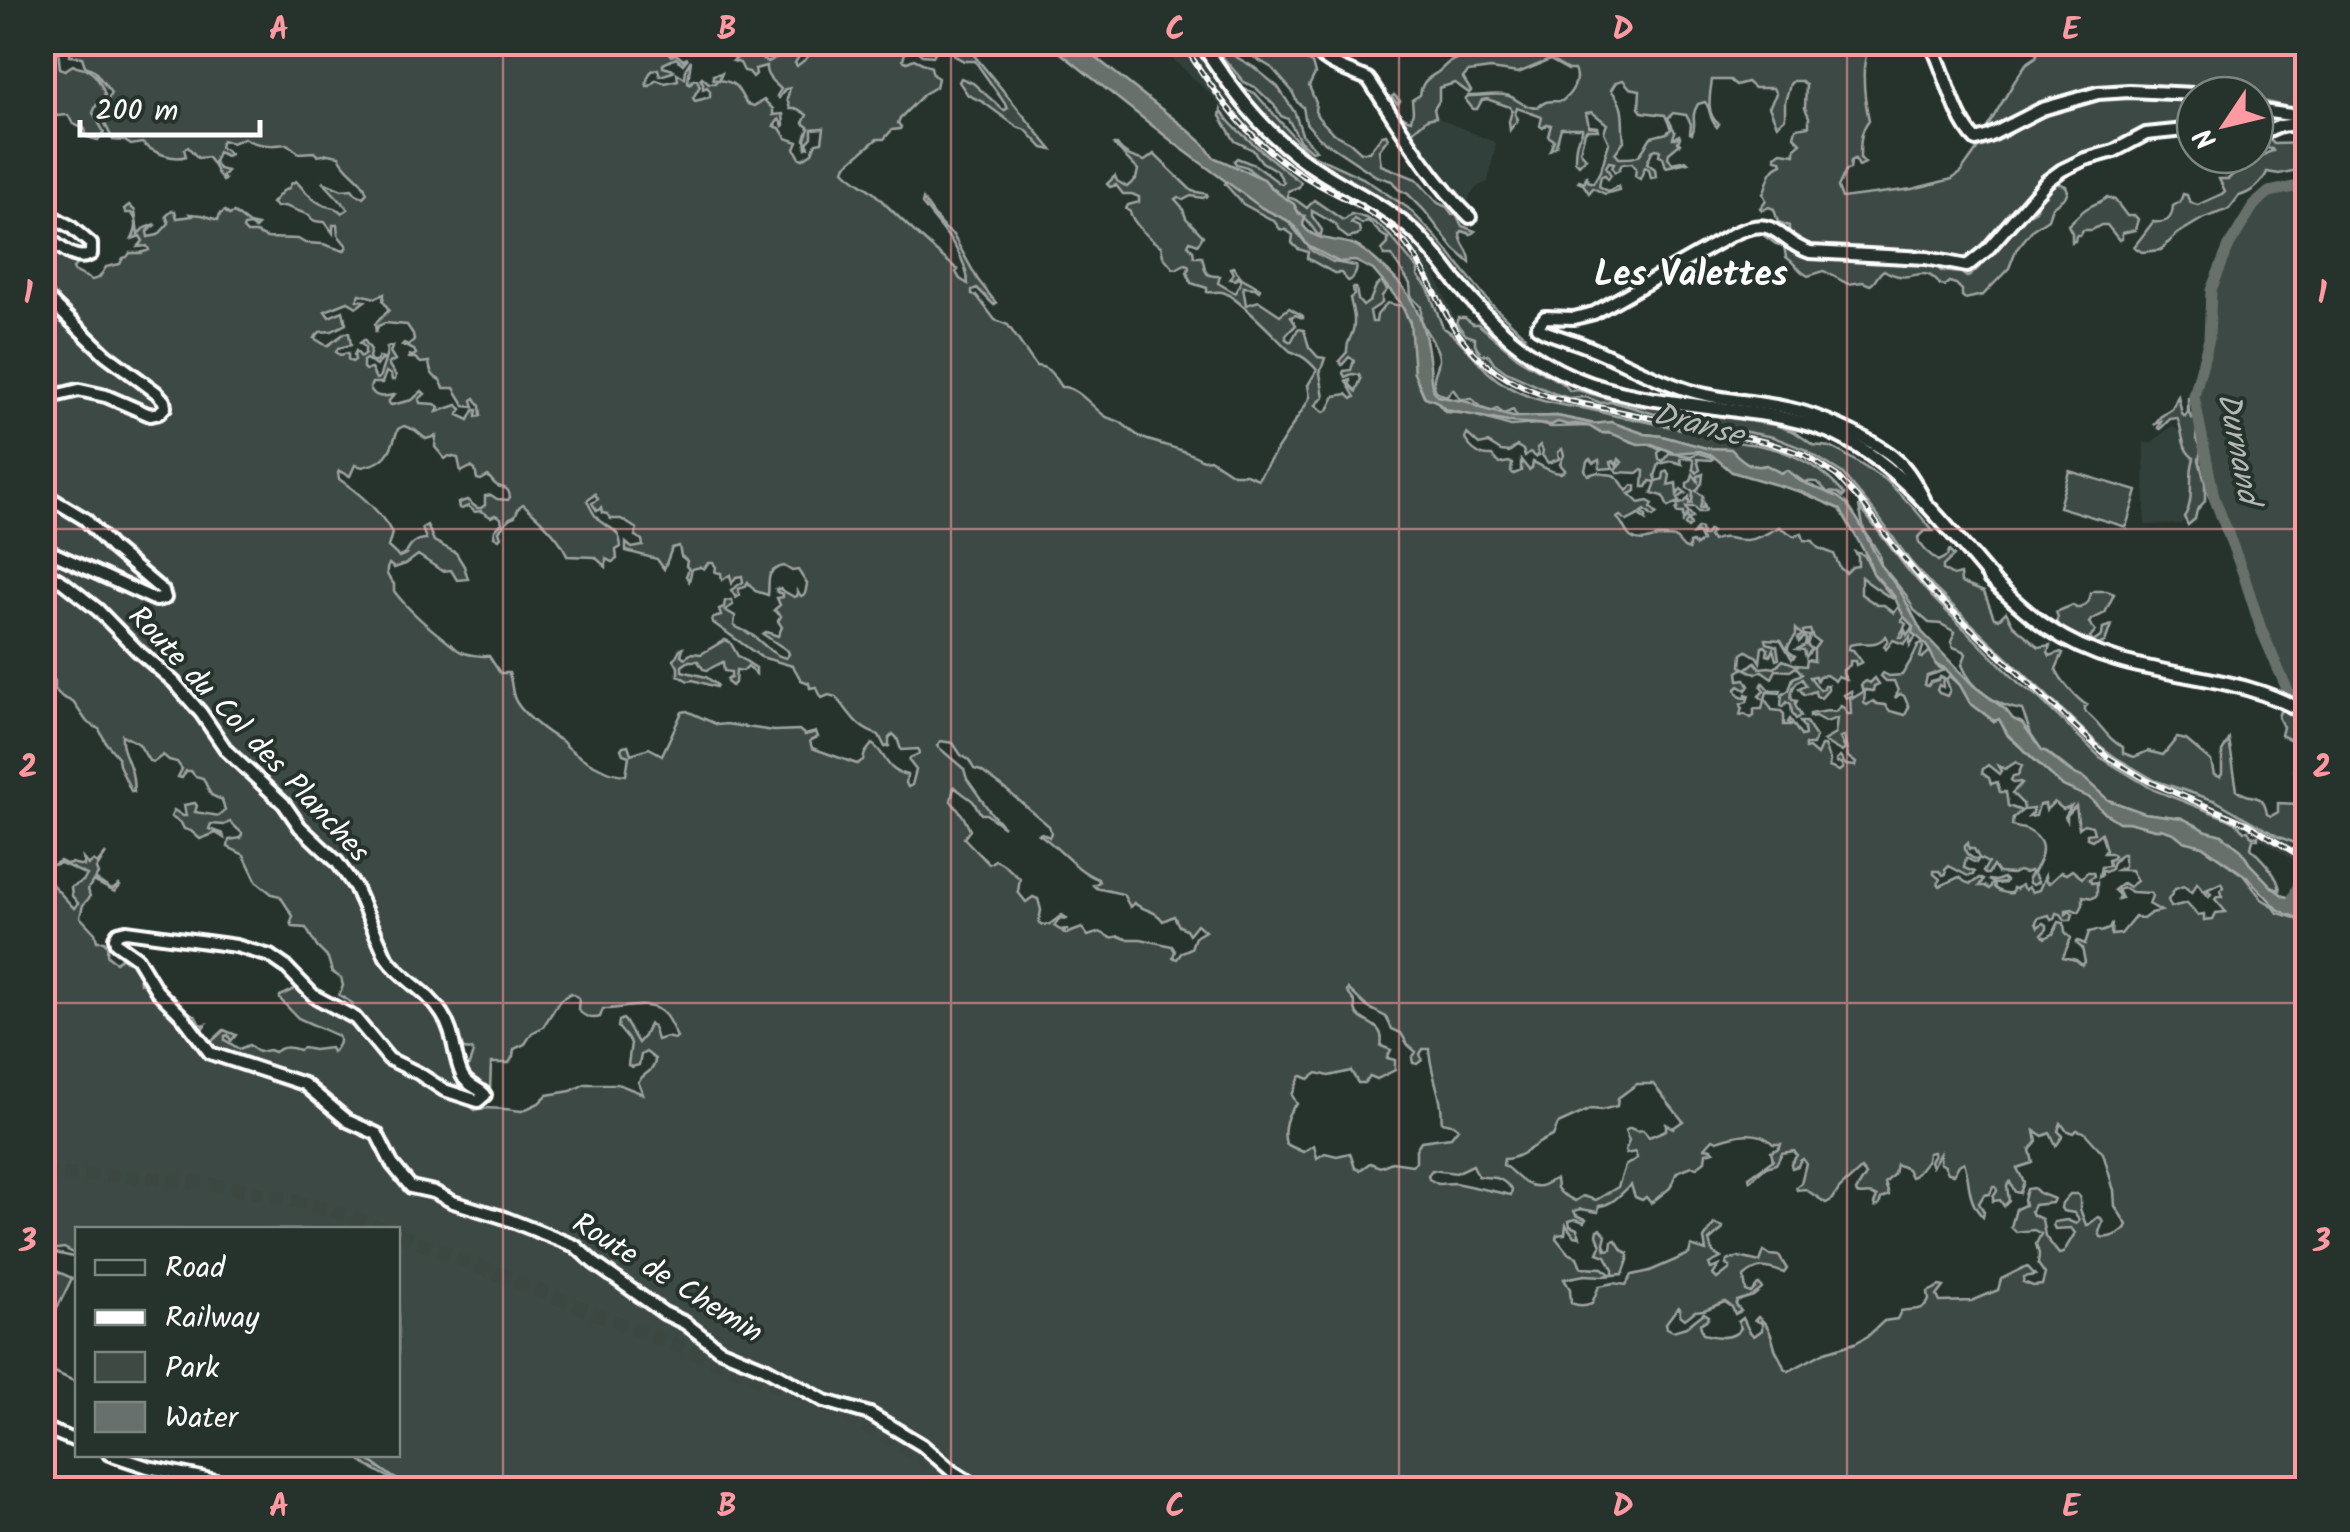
<svg xmlns="http://www.w3.org/2000/svg" width="2350" height="1532" viewBox="0 0 2350 1532" font-family="Kalam,sans-serif">
<style>
.built{fill:#333f3a}
.green{fill:#3e4944;stroke:#9ea4a2;stroke-width:2.5;fill-rule:evenodd}
.water{fill:#67706c;stroke:#a4a9a7;stroke-width:2.5}
.lines{fill:none;stroke-linecap:round;stroke-linejoin:round}
.stream{stroke:#a4a9a7;stroke-width:2.5}
.river{stroke:#67706c;stroke-width:11}
.highway-tunnel{stroke:#3c4742;stroke-width:14;stroke-dasharray:14 7;stroke-linecap:butt}
.secondary-casing{stroke:#fff;stroke-width:18}
.primary-casing{stroke:#fff;stroke-width:19}
.secondary{stroke:#26332d;stroke-width:10}
.primary{stroke:#26332d;stroke-width:11}
.rail-casing{stroke:#fff;stroke-width:6}
.rail{stroke:#26332d;stroke-width:2.5;stroke-dasharray:8;stroke-linecap:butt}
.grid{fill:none;stroke:#ff9aa2;stroke-width:2.5;stroke-opacity:0.55}
.labels{text-anchor:middle;dominant-baseline:central;stroke-width:8;stroke-linejoin:round;paint-order:stroke}
.street-label{font-size:30px;fill:#fff;stroke:#26332d}
.water-label{font-size:32px;font-style:italic;fill:#b3b8b6;stroke:#26332d}
.quarter-label{font-size:35px;font-weight:bold;fill:#fff;stroke:#26332d}
.neatline{fill:none;stroke:#ff9aa2;stroke-width:4}
.grid-label{font-size:32px;text-anchor:middle;font-weight:bold;fill:#ff9aa2}
</style>
<rect width="100%" height="100%" fill="#26332d"/>
<filter id="ink" filterUnits="userSpaceOnUse"><feTurbulence type="fractalNoise" baseFrequency=".01" numOctaves="2"/><feDisplacementMap in="SourceGraphic" scale="20" xChannelSelector="R" yChannelSelector="G"/><feConvolveMatrix kernelMatrix="1 2 1 2 8 2 1 2 1" color-interpolation-filters="sRGB"/></filter>
<g filter="url(#ink)">
<path class="built" d="M1160,43H1193L1206,65L1241,114L1272,146L1293,164L1296,163L1309,173L1377,210L1417,242L1435,274L1458,326L1469,337L1474,338V343L1506,372L1553,393L1568,398L1586,397L1654,414L1662,412L1672,416L1681,415L1699,423L1773,437L1797,445L1824,461L1842,473L1857,489L1910,561L1933,587L2099,745L2156,780L2216,801L2277,836L2305,847L2299,864L2261,839L2255,831L2138,779L2096,752L1927,592L1858,501L1820,465L1794,452L1764,444L1536,395L1517,389L1500,378L1470,352L1454,330L1426,277L1405,244L1383,224L1298,176L1275,161L1248,138L1212,96L1171,57Z
M1436,117L1496,143L1488,182L1478,186L1469,196L1468,207H1463L1455,192L1433,173L1410,134L1427,119Z
M2172,426L2179,431L2187,453L2194,458L2189,476L2191,509L2181,524L2145,525L2144,443H2151Z"/>
<path class="green" d="M651,42L665,43L671,56L676,54L683,60L688,58L683,64L676,58L663,64V67L674,70L673,72L660,76L658,69C649,69 646,80 647,86H650L656,80L665,83L678,80L677,73L685,78L686,68L691,60L688,82L690,84L694,79L697,80L700,86L693,98L695,101L710,97V91L707,87L703,89V83L700,79L702,77L709,83H715L717,80L713,79V75L722,73L719,80C740,83 736,89 747,104L754,106L764,100L773,109V115L783,114L784,125L783,126L779,119L774,126L780,128L786,138L798,142L795,149L800,158L803,159L812,153L816,143L822,142L824,128L812,129V137L807,143L809,147L806,148L805,139L809,128L803,123L807,115L798,109H790L787,99L790,88L785,89L779,98L777,96L781,89C774,83 765,76 766,66L755,69L756,74L753,77L749,72L744,71L740,63L733,61L740,56L750,43L755,46L756,43H777L782,49L780,54H776L766,48L764,50L762,59L768,62L787,52L792,43H805L799,47L801,53L795,63L797,66L807,58L817,43L825,47L836,43L844,50L856,48L859,43H873L879,47L881,43H929L930,49L936,51L933,56L922,55L916,50L905,53L903,60L907,62L914,59L931,67L933,75L938,78L936,87L924,94L900,118L898,123L901,127L900,129L892,130L884,139H877L846,165L844,170C853,180 865,185 875,194C902,221 929,246 958,270L956,272L960,279L968,284C967,254 941,228 922,204L923,200L941,225L953,235L978,280L996,303L994,305L977,288L972,290V294L977,296L995,320L1008,325L1036,366C1051,367 1053,376 1061,387C1077,386 1092,407 1105,416C1109,419 1115,419 1120,422C1129,428 1134,435 1145,439C1165,446 1185,449 1203,460L1210,459L1233,474H1246L1258,479L1305,406L1310,397L1308,385L1317,370C1308,360 1303,356 1290,351C1278,340 1235,294 1222,292C1217,291 1212,293 1207,292V288L1191,283L1187,272L1189,268L1188,265L1185,264L1176,269L1173,268L1163,256L1161,246C1152,242 1132,222 1130,212L1126,209L1128,205L1139,202V197L1132,194H1123L1116,185L1110,187L1107,184L1115,176L1117,181L1127,187L1136,179L1138,170L1114,145H1117C1123,155 1134,158 1145,161L1154,154L1192,191L1207,194V196L1203,198L1191,196L1183,200L1178,197L1175,199L1182,207L1186,218L1203,236L1198,244L1190,241L1188,245L1193,250L1194,257H1202C1207,272 1202,276 1220,276L1218,283L1235,293L1241,281L1238,277L1235,280L1230,279L1233,273L1230,268L1233,267L1242,278L1260,288L1259,291L1255,288L1243,287L1246,305L1259,301L1280,315L1289,308L1303,316V318L1295,315L1291,317L1296,325L1286,335V339L1291,342L1298,329L1304,330L1309,347L1318,357L1325,358L1320,373L1324,397L1316,405L1324,412L1328,410L1335,396L1347,394L1352,399L1355,397L1346,381L1350,380V385L1356,391L1361,379L1359,375L1352,374L1345,377L1343,373L1344,371L1351,370L1354,360L1349,357L1342,365L1339,361L1347,352C1346,342 1351,339 1353,330C1356,318 1352,309 1350,298L1354,295L1353,288H1356L1358,300L1363,306L1370,301L1376,286L1382,282L1387,290L1382,296V303L1370,311L1372,322H1376L1377,315L1387,303L1402,306L1412,328L1414,373L1424,396L1436,401L1445,412L1470,414L1511,426L1538,424L1551,427L1589,426L1600,433L1617,434L1630,441L1641,444L1646,443L1658,449L1662,448L1658,453L1659,459L1663,461L1669,453L1690,456L1698,453L1714,458L1711,460L1697,459L1700,470L1697,473L1693,469L1694,462L1692,458H1681L1680,460L1682,464L1672,461L1659,464L1655,476L1657,481L1663,479L1664,473L1667,471L1670,475L1668,485L1676,483L1677,495L1681,489L1686,493L1678,498L1680,504L1684,503L1689,497V504L1692,503L1693,491L1687,488V483L1691,481L1693,474L1698,481V476L1703,474L1702,483L1696,491L1703,496L1700,508H1703L1704,504L1706,510L1704,512H1698L1695,507H1686L1687,510L1693,517L1689,520L1691,525L1688,528L1685,525L1688,519L1687,515L1683,521V513H1677L1676,510L1678,508L1677,503L1668,507L1663,496L1652,493L1656,482L1650,481L1647,487H1643L1644,471L1641,470L1637,473L1617,472L1615,469L1622,462L1619,459L1617,465L1614,461L1611,462L1613,468L1600,469L1599,460L1593,463L1590,459L1587,461L1585,470L1588,475L1598,472C1604,476 1607,473 1613,475C1620,478 1623,485 1627,491L1632,485L1636,486V491L1629,494L1639,503L1648,501L1653,504L1651,508L1657,514L1653,517L1645,510L1641,513L1646,516V520L1639,515L1627,521L1620,516L1617,518C1624,523 1625,534 1632,538C1641,544 1649,539 1658,537C1659,537 1673,537 1675,538L1684,548L1689,550V543L1692,542L1696,546L1702,541L1698,533L1693,534L1698,528L1701,529L1702,536H1705L1709,530L1712,532L1709,536L1712,541C1726,534 1733,541 1747,540C1758,539 1770,532 1779,527L1794,536L1802,533L1804,540L1813,541L1818,548L1834,554L1840,568L1846,573L1852,567L1858,566V557L1855,552L1864,555L1875,576L1894,599C1887,596 1868,583 1861,577V594L1877,605H1884L1894,613L1899,606L1904,616L1902,621L1906,624L1899,637H1903L1905,630L1907,635L1913,626L1912,631L1916,636L1910,645V637L1904,644L1893,640L1886,649L1884,646L1888,640L1886,636C1874,649 1865,640 1850,645L1848,649L1853,650L1862,662L1856,665L1855,661H1850V665L1843,670V674L1846,679L1838,676L1835,681L1826,675L1819,676L1817,680L1815,676L1810,677L1820,690L1824,689V685H1828V690L1821,698L1816,696L1815,691L1804,695L1799,688L1806,685L1802,679C1794,682 1790,692 1792,700L1797,701L1795,705L1801,716L1796,719L1792,713L1791,704L1787,702L1783,707L1781,706L1782,695L1789,690L1793,678L1802,674L1796,667L1790,671L1776,670L1772,678L1762,671L1756,674L1746,669L1755,662L1760,668L1769,667L1775,668L1783,660L1796,665L1806,666L1807,660L1814,661V649L1819,642L1813,638L1810,630L1803,631L1804,635L1810,636L1807,645L1812,649L1806,657L1804,650L1797,649L1805,645L1806,639L1804,637L1799,642L1798,638L1802,635L1796,629V635L1788,646V651L1795,656L1792,659L1781,640L1766,639L1767,643L1777,646L1779,659L1776,660L1773,649L1770,656L1767,655L1768,649L1765,646L1762,647L1760,662L1757,657L1747,651L1742,654L1741,666L1744,668L1738,672L1739,680L1745,679L1749,686L1746,690L1739,686L1736,689C1737,694 1740,698 1746,698V694L1749,695L1747,702L1741,704L1742,708L1740,715L1745,714L1751,718L1754,716V709H1762L1764,700L1759,696L1764,691L1761,686L1763,683L1769,690H1781L1780,693L1767,692L1765,699L1772,710L1781,711L1784,714V725H1791L1788,722L1790,719L1801,736L1805,735L1804,728L1800,722H1806L1816,737L1813,745H1805V749L1809,748L1817,755L1821,746H1824L1830,761L1829,767L1839,771L1843,768L1841,763H1836V760L1840,757L1846,765L1855,766L1856,763L1848,757L1844,736L1840,738L1845,749L1842,752L1823,741L1835,734L1837,718L1826,722L1815,716L1810,717V714L1828,711L1835,712L1841,706L1845,709L1847,714H1851L1850,696L1846,698L1844,695L1851,691L1853,698L1863,692L1861,685L1866,681L1870,683L1875,678L1879,684L1874,686L1873,691L1865,690L1864,703L1867,705L1873,701L1877,704L1885,705L1890,711L1905,715L1909,707L1904,696L1900,694L1895,698L1898,691L1894,681H1886L1881,676L1883,673L1889,676L1902,675C1908,665 1914,657 1918,645L1922,643L1923,647L1920,657L1922,658L1929,652L1932,654L1938,667L1945,670L1927,676L1925,685L1928,686L1931,682L1939,680L1940,677L1944,678L1943,687L1939,685L1937,690L1939,693L1947,696L1950,690L1946,679L1950,676L1960,685L1970,703L1994,721L1999,719L2008,736L2063,786L2090,798L2105,813L2119,822H2128L2155,829H2161L2174,833L2184,841L2202,846L2243,875L2262,899L2273,906L2278,913L2295,918L2306,925L2307,1489H410L368,1466L353,1455L398,1454V1230H78L77,1255L64,1248L43,1251L42,854L49,868V881L74,908L78,903L72,896L71,887L83,881L87,875L61,863L53,865L60,861L66,864L71,863L84,866L83,859L88,865L93,861L97,864L106,853L96,869L98,874L95,879L112,890L119,885L120,886L115,892L93,881L88,889L90,897L83,905L80,917L95,933L97,941H104L107,945C109,955 102,954 116,962L122,957L125,961L134,963L139,971L140,983L153,990L155,997L163,1002L200,1052L215,1063L220,1053L212,1050L170,998C178,1003 187,1014 195,1015L200,1025L206,1024L201,1030L210,1043L224,1030L236,1035L231,1041L228,1035L225,1036V1040L239,1049L249,1045L258,1052L269,1050L274,1052C283,1046 289,1047 299,1050L303,1048L314,1050L330,1048L332,1052C337,1049 341,1041 338,1036L298,1018L280,999V996C288,993 293,989 300,987L354,1015L352,1003L339,995L343,986L341,978L332,972L328,958L317,947L306,928L293,927L291,922L293,916L280,896L272,894L257,882L244,855L228,847L229,840L241,838L242,833L230,822L224,825L211,824L209,829L223,834L224,838L216,833L200,839L191,831L184,829L181,823L171,817L174,810L183,816H186L184,805L195,803L197,806L195,812L219,816L225,810L222,800L211,795L203,778L195,776L191,771H186L182,778L178,777L182,769L177,762L169,760L163,755L154,762L149,761L139,744L122,735C121,748 126,755 130,767C134,776 133,783 134,792L131,791L119,765L118,757L106,743L99,729L87,722L73,702L62,697L55,690V681L43,666L44,654L49,644L42,638V217L55,222L56,227L48,234L67,258L78,263L73,268L74,271L92,280L99,278L106,267L120,264L123,258L127,257L130,253H141L149,250L147,246L138,247L143,241L140,236L132,239C136,231 139,220 131,213H126L124,209L129,205L135,211L138,234L143,229L156,224L147,232L148,237L158,235L169,223L166,216L172,211H175L177,218L192,216L190,214L202,215L218,220L220,214L225,211L229,215L234,213L249,224L258,226L255,229L250,225L244,226L243,229L247,233H256L267,238L298,239L305,243L323,244L344,251L347,246L338,235L337,225H333V233L325,222C318,221 313,223 309,215L285,206L277,207L272,203L283,191L289,188L291,184L296,181C304,190 310,198 321,204C330,209 334,205 342,213L348,209L323,182L342,190L352,189L356,194L363,197L367,193C361,175 346,173 339,156L328,154L318,156L314,152L299,153L287,144C273,146 256,146 244,138L232,143L222,140L220,147L230,154L226,156L218,152L214,162L219,169L227,171L222,177L225,179L223,181C216,174 215,164 207,157L198,158L188,147L184,149L186,156C173,161 153,152 142,143L131,145L125,141L113,140L101,116L111,93L94,70L85,66L82,57L70,56L71,49L77,50L79,48L76,44H70L58,50L60,68L65,70L73,65C77,68 81,68 86,69C96,73 102,86 105,95L96,106L93,113L104,132L98,140L87,137L85,129L73,124L68,115L57,116L45,103H43V86L45,81L43,77V43ZM360,294L375,298L384,294L383,301L389,310L375,324L376,333L378,326L385,323L407,325L413,334L414,340L408,345L404,343L402,345L414,350L416,354L413,356L409,355V358H415L421,363L429,362C430,370 431,376 440,380L444,388H454L465,406L474,407L472,400L475,398L480,406L481,416L476,417L477,410H474L469,420L458,415L462,409L457,405L437,412L439,407L435,404L420,403L419,399L425,394L422,391L412,400L391,405L388,402L394,395C384,397 375,399 370,388L372,383H382L386,372L391,375L392,380H395L396,376L388,364L395,360L390,352L393,346L387,347C387,358 383,366 379,378L376,379L371,369L365,370L363,368V361L366,359L376,366L383,359L379,357L376,362H371L369,357L371,350L364,340L360,343L365,347V354L361,357L356,351L354,355L355,360L352,362L348,359V353L340,355L336,352L338,348L351,345L349,333H345L327,346L314,338L320,332L332,331L346,324L343,311L329,317L325,311L348,302L357,307L365,301L357,300ZM404,426L415,430L426,439L436,436L435,447L445,459L449,456L458,458L461,472L471,467L475,470L477,479L481,480L488,476C491,479 494,484 498,486C506,489 508,487 510,497L508,500L497,499L491,495L485,496V505L481,508H477L467,500L458,503L459,508L462,509L468,506L475,512L481,511L491,517L495,515L501,518L502,523L495,530L494,536L499,539L501,537L499,531L510,518L515,516L519,507L523,504C537,516 562,538 567,556L595,557L606,567V559L612,562L617,559L616,550L621,547C620,531 613,530 601,522C594,517 591,508 587,501L595,494L598,499L592,503L597,511L601,508L602,513L607,514L611,519H621L637,529L635,536L642,540L643,546L632,548L626,543V551L657,559L664,569L672,548L679,546L681,556L687,561L686,566L689,569L686,576L689,581L692,569L700,567L704,569L708,563H713L716,567L715,572L721,573L722,580L730,575L732,583L736,577L742,576L743,582L731,590L736,598L740,595L738,589L745,587L748,582L755,591L768,595C770,580 764,571 784,566L792,571L798,570L807,584L805,594L801,596L797,591V596L794,597L780,589H776L777,592L783,594V597L777,598L780,605L774,610L781,616L778,621L782,627L778,636L766,632L763,634L788,651L789,654L786,658C773,655 767,647 757,639C751,633 742,630 734,626L735,616L725,610L733,605L731,600L725,601L724,607L719,609L721,616L713,618L712,622L761,657L793,666L801,680L809,683L810,688L816,687L822,698L829,695L836,697C851,713 855,728 879,735L885,747L889,746V738L893,734L897,738L901,750L918,749L919,754L910,758L909,761L916,770L912,785L908,787L906,783L907,775C884,770 888,755 872,744L865,753L863,760L857,764L812,748L810,741L818,737L816,732L805,735L799,730L774,731L726,724L718,725L687,711L682,712L662,755L649,748L631,754L628,745L623,746L621,749L623,754L629,756L626,775C607,775 573,755 562,741C548,734 519,712 514,697C511,688 512,682 509,673H500L489,656C480,656 465,655 458,650C435,632 411,614 394,591V584C388,577 384,573 389,564L394,568L406,564L418,555L442,571L451,570L457,580L468,579L464,566L456,553L434,541L427,525L422,528L426,539C416,539 410,545 406,554L399,557L388,547L392,533C381,511 359,493 339,479L338,473L339,471L350,476L355,465L363,467C367,465 373,465 378,462C391,455 393,442 398,429ZM1467,434L1479,445L1488,443L1501,451L1509,452L1517,446L1523,450L1525,456L1530,452L1536,457L1539,455L1537,448L1540,445L1543,451L1542,455L1548,463L1559,459L1558,452L1562,449L1564,455L1560,464L1565,470L1561,473C1550,473 1543,466 1533,462L1532,468L1529,470L1521,460V471L1514,474L1511,472L1512,464L1509,462L1499,464L1492,456C1481,457 1471,450 1465,439ZM940,741L953,743L961,755L969,760L974,769L981,771L1003,787L1049,826L1051,833L1049,837L1042,833L1039,834C1060,848 1075,870 1098,879L1099,882L1093,885L1096,888L1123,894L1130,907L1134,903C1144,911 1156,910 1163,921L1174,916L1179,926L1186,929L1189,934L1197,924L1205,931L1195,937L1191,948L1182,952L1177,959L1173,957L1175,951L1172,946L1141,939H1126L1119,936L1111,938L1100,932L1088,936L1082,928L1066,934L1063,932L1068,929L1060,930L1054,926L1060,918L1068,919L1062,915L1050,924L1043,925L1039,922L1041,910L1038,899L1033,897L1026,902L1018,892L1020,878C1010,872 1007,864 995,860L989,864L964,838L970,830L963,816L951,801L954,787L973,801L981,814H986L1004,827L991,813L967,779L964,769L937,746ZM2016,762L2022,766L2018,775L2013,776L2011,780L2014,783L2020,782L2022,783L2012,793L2023,804L2024,810L2033,809V813L2029,817L2036,816L2039,805L2045,804L2046,810L2054,802L2063,809L2071,806L2065,817L2067,820V815L2076,806L2079,828L2084,824L2092,826L2094,833L2087,834V838L2092,840L2101,833L2106,850L2104,853H2110L2114,855L2113,858L2108,860L2109,866L2101,867L2099,877L2102,875L2101,870L2105,872L2111,869L2113,862L2121,854H2124V866L2117,870H2131L2137,881L2129,887L2123,883L2114,890L2119,895L2118,899L2122,898L2118,890L2123,888L2132,892L2151,893L2152,896L2149,904L2161,911L2151,913L2143,919L2135,917L2121,934L2111,935L2112,923L2109,929L2101,932L2097,930L2089,932L2085,944L2078,941L2076,943L2082,948L2085,962L2082,965L2076,960L2063,957L2071,938L2065,932L2064,923L2059,922L2053,934L2045,938L2042,934L2047,929V925L2043,923L2038,927L2036,922L2038,918L2049,915L2051,920L2054,919L2056,913L2061,914L2065,920H2071L2073,914L2070,911L2066,914V910L2072,909L2079,912L2083,905V896L2093,898L2097,895V882L2092,883L2089,879L2094,876L2093,872H2087L2082,878L2072,870L2066,874L2061,872L2049,883L2046,882L2045,876L2039,890L2032,892L2028,887L2025,890L2021,885L2016,889L2013,888L2012,893C2007,894 1997,891 1994,887L1995,884L2005,883L2006,881L2003,878L1996,881L1988,880L1993,883L1989,889L1985,886H1979L1983,880L1979,878L1971,884L1965,882L1959,877L1940,886L1938,883L1940,879L1934,874V871H1940L1943,875L1946,874L1945,870L1949,866L1968,876L1973,875L1974,872L1964,868L1966,858L1976,863L1978,860C1971,858 1964,854 1965,846L1968,843L1969,849H1974L1979,858L1988,863L1983,872L1985,874H1988L1993,866L1998,873L2012,874L2018,871L2025,873L2030,871L2031,874L2028,878L2029,883L2033,885L2038,882L2033,872C2043,857 2049,841 2027,830C2023,828 2017,828 2012,826L2013,818L2022,811L2008,806L2006,792H2000L1997,782L1991,784L1989,778L1982,773L1983,769L1988,765L1999,774L2001,771L1998,766L2005,769ZM2197,883L2209,897L2211,894L2206,890L2221,883L2223,887L2220,891L2222,897H2217L2215,899L2226,912L2216,913L2213,919L2204,920V914L2198,915L2187,903L2171,907L2168,900L2175,889L2184,886L2192,893ZM1348,989L1367,1007L1386,1017L1392,1029L1401,1033L1408,1045L1416,1052L1412,1058L1413,1063L1417,1064L1422,1060L1420,1054L1423,1049H1429C1430,1069 1438,1087 1441,1106C1442,1111 1441,1117 1442,1122L1455,1125L1458,1128L1451,1137L1421,1141L1416,1149V1162L1412,1165L1392,1162L1380,1167L1370,1163L1360,1170L1355,1168L1350,1153L1337,1156L1325,1153L1317,1158L1314,1145L1303,1152L1286,1144C1282,1130 1286,1113 1297,1104L1292,1095L1300,1077L1302,1076L1309,1079L1317,1073L1329,1076L1351,1071L1358,1083H1364L1370,1076L1377,1079L1395,1070V1060L1387,1058L1391,1050L1381,1046C1387,1017 1352,1028 1355,1002L1347,992ZM571,993L579,998L578,1009C582,1016 592,1020 600,1017L603,1009C621,1010 652,998 665,1015C670,1021 673,1030 677,1037L674,1039L666,1037L657,1040L653,1026L649,1024L644,1036L638,1043L625,1021L623,1019L619,1021L618,1027L631,1043L628,1065L632,1067L639,1065L641,1055L646,1052L655,1059C655,1072 643,1073 638,1082L643,1094L618,1084H585L571,1091L547,1095L539,1103L522,1111C513,1110 483,1106 475,1110L462,1100H454L451,1096L476,1093C451,1084 454,1062 456,1038L464,1049L472,1050L473,1053L466,1073C470,1078 485,1089 490,1091L491,1063H509L513,1056L514,1049L525,1044L532,1033L543,1027L560,1000ZM1637,1084H1653L1683,1121L1673,1128L1666,1124V1130L1649,1137L1643,1130L1637,1131L1630,1128L1625,1131L1629,1141L1625,1151L1626,1154L1635,1152L1637,1158L1625,1166L1618,1187L1596,1200L1583,1196L1575,1201L1561,1193L1557,1188L1556,1179C1550,1180 1546,1185 1540,1186C1524,1189 1514,1171 1503,1165L1504,1159C1523,1159 1536,1141 1553,1136L1558,1124L1591,1109L1601,1110L1617,1106L1618,1098ZM2061,1123L2066,1130L2074,1133L2077,1130L2084,1132L2103,1153L2114,1191L2115,1206L2127,1225C2124,1233 2109,1239 2101,1237L2099,1232L2103,1222L2101,1218L2098,1217L2088,1225H2086L2080,1209V1197L2077,1194H2070L2062,1203L2061,1208L2063,1211L2074,1213L2079,1220L2076,1224L2067,1220L2054,1222L2053,1225L2055,1229L2071,1228L2075,1233L2063,1253L2059,1254L2045,1236L2042,1219L2033,1215L2031,1211L2034,1205L2052,1203L2054,1199L2039,1193L2034,1188L2027,1189L2024,1199L2025,1205L2016,1209L2011,1227L2016,1232L2034,1230L2041,1234L2036,1244L2039,1254L2038,1264L2045,1274L2042,1285L2033,1286L2023,1282L2024,1277L2035,1275L2027,1266L2001,1279L1998,1290L1972,1301L1940,1302L1937,1296L1944,1287L1940,1286L1928,1292L1929,1300C1924,1313 1912,1308 1901,1311L1897,1319L1884,1321L1868,1336L1855,1343L1825,1352L1789,1371L1784,1368C1782,1359 1776,1354 1774,1345C1771,1334 1769,1325 1758,1317L1755,1320L1762,1323V1330L1754,1336L1749,1331L1743,1318L1738,1322L1741,1328C1733,1341 1715,1337 1703,1334L1700,1324L1708,1319L1709,1316L1704,1313L1686,1327L1673,1331L1667,1328L1666,1323L1678,1307L1680,1310V1315L1685,1319L1695,1311L1704,1310L1725,1302L1732,1307L1735,1314L1741,1311L1736,1305L1737,1301L1753,1296L1762,1289L1760,1285H1758L1751,1293L1746,1291L1744,1277C1758,1264 1767,1267 1784,1273L1787,1269L1779,1256L1770,1255L1764,1251L1760,1262L1739,1257L1727,1261L1726,1265L1730,1267V1269L1717,1279L1713,1275L1719,1266L1711,1269L1709,1264L1721,1258L1713,1253L1709,1241L1722,1230L1723,1227L1714,1224L1704,1239L1706,1251L1691,1246L1689,1254L1650,1271L1632,1275L1626,1285L1614,1283L1599,1286L1592,1303C1584,1306 1579,1306 1571,1303L1570,1289L1564,1279L1585,1275L1603,1276L1623,1274L1628,1260V1253L1622,1250L1616,1240L1612,1241L1611,1249L1606,1250L1604,1243L1606,1235L1601,1229L1598,1230L1597,1235L1601,1246L1598,1253L1606,1256L1613,1269V1274H1610L1602,1268L1581,1267L1577,1257L1568,1253L1556,1238L1557,1235L1565,1234L1566,1225L1574,1236L1580,1237L1577,1229L1570,1226L1569,1221L1576,1219L1584,1222L1586,1219L1576,1215L1574,1211L1581,1209L1598,1212L1599,1206C1613,1205 1621,1193 1631,1185L1635,1197L1642,1200L1646,1197L1651,1203L1670,1188L1677,1172L1692,1166L1697,1167L1705,1161L1706,1153L1714,1151L1712,1149L1705,1148L1713,1139L1717,1141C1735,1135 1759,1128 1773,1144H1781L1779,1148L1771,1152L1773,1160L1749,1177L1750,1181L1766,1167L1776,1164L1782,1153L1794,1151L1797,1155L1791,1164L1792,1168L1798,1166L1800,1161L1803,1159L1806,1163L1801,1183L1796,1187L1797,1190L1805,1189L1826,1203L1833,1199L1839,1189L1861,1169L1866,1175L1856,1191L1857,1194C1864,1197 1868,1191 1877,1197L1874,1204L1875,1207L1879,1205L1881,1199L1889,1195L1885,1183L1894,1174L1896,1164L1907,1169L1911,1177L1914,1176L1927,1160L1928,1153L1933,1152L1934,1155L1930,1161L1932,1167L1940,1153V1163L1945,1166L1948,1173L1954,1174L1959,1165L1964,1162C1971,1182 1966,1200 1983,1217L1984,1212L1979,1203L1984,1195L1990,1194L1993,1187H1996L1997,1191L1993,1197V1201L2000,1200L2004,1206L2009,1201L2007,1186L2010,1182L2015,1192L2020,1193L2024,1182L2017,1168L2033,1163L2030,1150L2037,1142L2035,1131L2043,1136L2050,1133L2056,1146L2063,1136L2058,1131ZM1473,1165L1478,1176C1496,1180 1496,1173 1512,1189L1511,1195L1455,1183L1438,1184L1429,1179L1428,1175L1432,1170L1456,1173Z
M944,43H962L968,48L1052,150L1043,148L1026,130L1017,127L983,102L968,95L959,82L961,78L973,83L1002,109L1005,110L1008,108L975,61H964L955,56L951,46Z
M1230,43C1250,42 1272,41 1290,51C1299,56 1302,59 1312,63L1315,74L1309,86L1316,103L1315,111L1318,117L1333,133L1350,142L1361,152H1369L1382,135L1386,134L1388,138L1379,150L1381,165L1416,179L1438,203L1447,207L1452,214H1456L1462,226L1475,231L1471,234L1462,231L1460,234C1461,246 1471,250 1470,263L1454,249L1424,210L1408,194L1398,189L1392,181L1376,176L1319,138L1306,123L1303,107L1297,102L1292,91L1272,68Z
M1427,43H1454L1469,53L1471,50L1466,43H1865C1868,53 1865,57 1864,68C1863,86 1865,102 1869,120C1860,131 1860,145 1860,158L1865,163L1859,166L1855,159L1851,161L1850,169L1846,170L1838,187L1842,198L1912,189L1952,179L1961,172L1978,148C2000,144 2021,126 2043,116L2045,113L2044,104L2041,103L2024,110L2014,119L1986,132L1985,131L2016,79L2026,64L2036,57L2042,43H2307V112L2255,99V95H2195V125L2145,128L2136,135L2097,151L2016,209L1985,245L1972,256L1965,258H1956L1949,255L1938,257L1935,265L1941,271L1961,273L1967,277L1970,276L1990,257L1991,252C2009,241 2016,219 2036,210L2037,201L2046,195L2049,187L2055,182L2066,186L2068,191L2065,197L2052,207L2048,219L2033,229L2016,250L2009,268L1983,295L1965,299L1962,296V290L1956,284L1949,282L1944,286L1940,285C1922,260 1912,288 1884,270C1876,275 1876,283 1870,285L1863,282L1848,284L1824,271L1808,276C1797,270 1796,264 1786,257L1784,246L1776,244L1763,235L1765,232L1768,237L1778,238L1789,235V226L1778,222L1774,209L1769,207L1762,210L1760,208L1766,200L1763,194C1769,182 1768,169 1782,164L1781,160L1776,159L1775,156L1781,152L1795,154V148L1801,143L1794,136L1796,128L1809,126V117L1805,108L1806,85L1802,81H1793L1790,84L1785,102V118L1777,125L1769,107L1776,94L1773,88H1754L1747,82L1736,85L1730,80H1712C1710,94 1705,115 1719,124L1717,127C1708,118 1712,110 1705,102L1698,104C1689,119 1698,122 1692,134L1690,133L1691,124L1686,115L1673,113L1668,118L1675,132L1673,138H1676L1679,135L1680,137L1678,142L1680,144L1669,153L1668,157L1672,163L1686,160L1688,162L1666,167L1663,157L1659,155L1660,150L1656,149L1652,151L1647,163L1655,169L1656,177L1651,178L1649,169L1645,167L1640,179L1635,176L1636,168L1632,163L1622,164L1619,170L1615,172L1612,167L1614,163L1609,162L1606,167L1611,175L1608,179L1605,175L1601,176L1599,186L1608,191L1618,186L1619,190L1605,194L1593,188L1589,193L1583,184L1578,182L1579,180L1585,182L1586,175L1588,181L1593,183C1604,168 1603,160 1609,143L1604,132L1607,124L1592,112L1586,113L1589,126L1597,127L1598,130H1587L1585,132L1580,151L1586,158L1579,165L1575,161C1575,154 1575,147 1577,141C1579,135 1583,135 1582,128H1561L1556,146L1550,150L1554,140L1548,136L1551,125L1547,124L1543,128L1540,126L1542,117L1517,108L1515,114L1518,119L1510,130L1509,121L1512,111L1510,107L1487,99L1482,100L1477,109H1473L1465,99L1468,96C1481,97 1495,92 1509,96C1517,99 1521,105 1531,107C1544,109 1534,107 1546,102C1550,101 1558,101 1562,101C1571,94 1580,81 1574,70H1568L1550,60L1518,73L1491,69L1468,72L1463,78L1471,91L1469,93L1455,83L1439,88V101L1434,109L1436,117L1427,119L1410,134L1399,124L1401,118L1393,113L1388,100L1394,95L1400,101L1398,104L1392,98L1390,101C1393,109 1402,118 1411,120L1413,111L1412,100L1420,95C1422,81 1427,79 1438,72C1446,66 1447,61 1457,59L1458,54L1450,46L1431,48ZM1623,80L1630,88L1640,90L1639,108L1642,112L1665,115L1671,129L1667,133L1651,137C1639,155 1643,159 1619,158L1615,153L1624,141C1621,121 1627,108 1611,90L1616,82Z
M1220,49L1224,50L1255,68L1278,87L1295,113L1302,134L1316,150L1311,151L1300,141L1288,119L1281,116L1274,105L1255,87L1244,82L1220,54Z
M1241,88L1255,93L1308,153L1363,178L1408,208L1436,237L1492,305L1525,336L1523,341L1516,338L1363,189L1293,146L1267,123L1239,89Z
M1221,110C1229,124 1238,130 1249,140C1266,155 1282,169 1301,182L1299,187L1288,191V197L1296,200L1307,208L1314,200L1343,220L1346,219L1351,214C1385,219 1396,246 1418,269V276L1428,288L1443,328C1455,332 1477,361 1488,372C1514,396 1548,404 1582,408C1598,410 1613,417 1629,418L1732,440C1742,445 1752,443 1763,446C1797,453 1823,469 1845,495L1843,497L1838,493L1827,492C1817,481 1819,481 1804,482L1787,470L1782,473L1766,465C1751,470 1740,459 1731,449L1706,448L1662,436L1645,434L1611,422L1595,424L1557,416L1517,417L1513,410L1504,414L1497,409L1491,412L1486,411L1472,399H1460L1453,389L1447,396L1437,393C1427,375 1443,368 1438,353C1435,342 1426,333 1422,323C1421,321 1421,309 1421,307L1411,296L1410,284L1392,256H1384L1382,250L1388,244V238C1377,234 1375,225 1367,221L1362,224L1354,219L1351,223L1359,227L1360,233L1357,236L1348,238L1340,232L1335,224L1312,211V216L1322,230L1321,235L1317,234C1303,213 1285,199 1266,182C1259,175 1253,175 1247,167L1236,164L1234,161L1237,158L1255,165L1278,182L1282,184L1284,182L1277,171L1262,162L1253,150L1235,141L1220,116Z
M2268,138L2274,144L2307,143V165L2301,163L2297,170L2279,174L2267,172C2263,183 2251,193 2239,196L2229,209L2202,219L2177,234L2161,250L2142,252L2134,247L2153,222C2167,223 2172,220 2173,206L2180,202L2183,194L2187,195C2188,201 2192,204 2198,205L2222,194L2225,191L2219,179H2228C2235,172 2239,171 2247,167C2258,162 2261,153 2273,151L2272,149L2261,147L2255,149V144H2259L2262,139Z
M1228,180L1262,208L1287,220L1312,251L1333,262L1356,266C1358,271 1353,280 1348,281L1341,273H1334L1307,258L1308,252L1298,249L1292,243L1293,235L1286,230L1280,229L1274,221L1243,204L1225,184Z
M2307,182V759L2302,746L2298,716L2278,662L2265,643L2246,593L2245,575L2208,494L2205,450L2197,431L2196,439L2201,449L2199,460L2205,483V501L2197,510L2195,519L2188,525L2184,517C2196,500 2187,478 2194,458C2180,449 2184,431 2177,418L2170,419L2160,429L2158,428L2161,421L2154,425L2160,417L2172,409L2178,396L2182,414L2185,417L2188,412V397L2189,414L2192,418L2207,340L2209,288L2254,202L2279,188Z
M2107,197L2115,200L2127,216H2135L2138,219L2135,230L2122,233V239L2119,240L2107,225H2101L2092,230H2083L2080,235H2076L2075,241L2072,242V233L2068,225C2074,220 2081,211 2089,207C2095,203 2101,203 2107,197Z
M1458,318H1465L1473,324H1478L1521,360L1565,385L1570,391L1578,390L1629,405L1715,414L1723,417L1775,425L1795,432L1813,445L1830,447L1844,454L1887,481L1913,507L1933,531H1925L1918,538L1919,542L1926,551L1938,561L1947,556L1949,551L1954,556L1943,566V570L1953,576L1960,574L1961,583L1984,592L1994,618L1999,619L2006,612L2013,625L2039,647L2050,645L2048,652L2050,656L2061,652L2063,653L2056,669C2060,679 2077,700 2087,705L2084,707V711C2100,721 2106,739 2123,747V753L2134,757L2148,751L2163,755L2177,738L2186,740L2211,761L2214,775L2220,777L2222,774V752L2229,740L2237,790C2252,802 2263,790 2267,814L2271,816L2278,812V803L2298,804C2297,782 2293,762 2293,741L2281,735L2283,727L2278,717L2280,711H2285L2293,717L2296,725L2300,748L2307,769V844L2303,848L2298,847L2295,843L2277,836L2216,801L2156,781L2115,757L2099,745L1933,587L1910,561L1877,515L1842,473L1804,449L1773,437L1699,423L1681,415L1672,416L1662,412L1655,414L1613,402L1601,403L1586,397L1568,398L1553,393L1506,372L1494,363L1489,355L1481,354L1475,344V338L1466,335L1456,323Z
M2069,471L2137,491L2126,527L2059,507Z
M1859,506L1907,569L1932,597L2020,684L2038,697L2100,757L2154,790L2226,818L2236,823L2244,831L2248,830L2251,836H2258V839H2253L2251,848C2262,860 2277,873 2280,890L2273,888L2249,863L2241,850L2222,836L2207,831L2182,818L2144,813L2108,800L2047,752L2042,751L2031,734L2022,710C1997,706 1972,690 1962,665L1966,654L1964,651L1953,647L1951,642L1955,632L1941,624L1929,623L1914,610L1906,595L1881,565L1879,554L1864,530Z
M2094,591H2107L2114,594L2105,613L2091,620L2089,623L2096,631L2090,638L2093,642L2102,636L2103,628L2111,625L2105,642L2098,645C2084,644 2079,636 2067,630C2063,629 2059,628 2055,625L2058,617L2056,612L2073,605L2076,608H2080L2088,602L2090,593Z
M725,640L730,642L738,656L756,668V674L748,666L743,671L736,670L735,683L732,686L727,682V679L731,678V672L724,671L723,662L707,670L703,669L698,661H689L682,666V671L706,677L717,685L716,687L693,680L688,681L678,675V667L674,660L680,649L683,648L681,655L685,658L692,653L701,654Z
M43,1265L72,1278L43,1337Z"/>
<path class="water" d="M1048,43H1077L1187,129L1204,144L1213,157L1264,179L1272,189L1294,204L1299,214L1305,216L1303,225C1313,241 1335,239 1352,244C1365,248 1392,275 1401,285C1418,305 1426,332 1429,358C1432,372 1428,384 1437,396L1468,402L1480,408L1513,417L1557,416L1594,424L1611,422L1645,434L1662,436L1706,448L1731,449C1740,459 1752,470 1766,465L1781,473L1787,470L1800,481L1838,497L1847,504L1859,522L1881,565L1902,594L1922,632L1974,686L2006,710L2013,719L2022,723L2042,750L2047,752L2070,772L2084,778L2108,800L2144,813L2182,818L2207,831L2222,835L2241,850L2249,863L2273,888L2284,896L2302,901L2307,908V922L2279,910L2247,877L2202,846L2184,841L2174,833L2161,829H2155L2128,822H2119L2105,813L2090,798L2063,786L2008,735L1999,719L1994,721L1970,703L1960,685L1945,668L1936,665C1931,651 1925,641 1912,633L1913,626L1904,617L1894,596L1873,573L1868,558L1840,509L1801,492L1732,472L1712,455L1700,451L1674,453L1652,444H1638L1610,433H1601L1589,426L1575,424L1568,425L1558,422L1551,425L1508,422L1446,410L1436,401L1425,397L1414,373L1410,322L1400,302L1373,270L1355,261L1339,262L1308,246L1296,228L1287,220L1262,208L1178,146Z"/>
<g class="lines">
<path class="stream" d="M42,1250L78,1258
M42,1366L78,1383
M360,1454L394,1478L419,1490"/>
<path class="river" d="M2308,184L2269,192L2254,205L2229,246L2211,290L2209,339L2194,396L2214,497L2243,573L2261,629L2290,696L2308,758
M2289,908L2308,862"/>
<path class="highway-tunnel" d="M42,1175C164,1173 272,1186 386,1230
M398,1234L824,1405L893,1440L967,1490"/>
<defs>
<path id="secondary" d="M1310,42C1323,65 1345,69 1368,79L1371,83C1401,129 1430,178 1470,217
M1930,42C1946,71 1953,117 1976,140L1989,136L2042,109L2098,93L2129,91L2217,95
M2255,110L2291,115L2307,122
M2255,138C2274,128 2287,119 2308,130
M42,211L71,227L91,244V254C74,264 56,243 42,233
M42,293L105,354L157,393L164,401L165,407L159,413L150,415L106,396L79,390L42,399
M42,493L85,519L112,548L163,591L165,598L156,600L42,548
M1924,499C1917,486 1909,471 1898,461C1877,441 1815,413 1786,408C1756,401 1725,401 1694,392C1659,382 1628,364 1595,350C1578,342 1560,338 1544,331L1537,327L1545,317L1574,318L1594,313L1733,234C1779,213 1774,240 1810,252L1926,258L1967,266L1987,250L2047,181L2062,170L2085,159L2114,151L2146,134L2195,129
M42,570L64,583L98,610L137,650L174,682L201,713L227,751L284,804L300,827L337,862L355,887L386,957C401,979 428,991 442,1014C455,1033 453,1055 462,1075C467,1086 478,1087 485,1095L478,1101L444,1090L418,1073L389,1059L355,1018L314,996L286,967L270,956L236,946L126,931L118,933L115,938L116,943L137,958L157,991L183,1017L210,1053L304,1084L348,1121L377,1134L392,1164L411,1187L434,1192L453,1202L502,1217L575,1246L594,1263L664,1313L685,1323L719,1349L765,1368L825,1401L870,1414L922,1445L952,1471L982,1490
M42,1427L78,1442
M109,1454L148,1467L260,1490"/>
<path id="primary" d="M1201,42C1231,88 1261,131 1306,162C1341,187 1382,203 1414,232C1431,248 1444,266 1458,284C1491,324 1527,358 1575,378C1630,401 1689,403 1747,412C1773,415 1803,421 1828,431C1899,461 1946,527 1995,583
M1989,578C2032,618 2059,643 2117,660C2180,679 2251,678 2308,715"/>
</defs>
<use href="#secondary" class="secondary-casing"/>
<use href="#primary" class="primary-casing"/>
<use href="#secondary" class="secondary"/>
<use href="#primary" class="primary"/>
<defs>
<path id="rail" d="M1182,42C1214,93 1248,140 1299,173C1329,193 1365,204 1392,229C1419,254 1431,287 1449,319C1471,359 1508,384 1550,397L1766,442L1805,455L1837,476L1862,503L1899,553L1931,591L2108,757L2148,781L2248,824L2308,861"/>
</defs>
<use href="#rail" class="rail-casing"/>
<use href="#rail" class="rail"/>
</g>
</g>
<path class="grid" d="M503,42V1490M951,42V1490M1399,42V1490M1847,42V1490M42,529H2308M42,1003H2308"/>
<g class="labels">
<g class="street-label">
<text transform="translate(248 735) rotate(47)">Route du Col des Planches</text>
<text transform="translate(667 1279) rotate(32)">Route de Chemin</text>
</g>
<g class="water-label">
<text transform="translate(1698 426) rotate(15)">Dranse</text>
<text transform="translate(2237 448) rotate(79)">Durnand</text>
</g>
<g class="quarter-label">
<text x="1691" y="276">Les Valettes</text>
</g>
</g>
<rect width="2350" height="1532" fill="none" stroke="#26332d" stroke-width="110"/>
<rect x="75" y="1227" width="325" height="230" fill="#26332d" stroke="#7d8581" stroke-width="2.5"/>
<rect x="95" y="1260" width="50" height="15" fill="#26332d" stroke="#7d8581" stroke-width="2.5"/>
<text x="165" y="1277" font-size="30" fill="#ffffff">Road</text>
<rect x="95" y="1310" width="50" height="15" fill="#ffffff" stroke="#7d8581" stroke-width="2.5"/>
<text x="165" y="1327" font-size="30" fill="#ffffff">Railway</text>
<rect x="95" y="1352" width="50" height="30" fill="#3e4944" stroke="#7d8581" stroke-width="2.5"/>
<text x="165" y="1377" font-size="30" fill="#ffffff">Park</text>
<rect x="95" y="1402" width="50" height="30" fill="#67706c" stroke="#7d8581" stroke-width="2.5"/>
<text x="165" y="1427" font-size="30" fill="#ffffff">Water</text>
<g transform="translate(2225 125) rotate(235)"><circle r="48" fill="#26332d" stroke="#7d8581" stroke-width="2.5"/>
<path d="M0-8L18 38L0 25L-18 38Z" fill="#ff9aa2"/>
<text y="-15" font-size="28" font-weight="bold" text-anchor="middle" fill="#ffffff">N</text>
</g>
<path d="M80 120v15h180v-15" fill="none" stroke="#ffffff" stroke-width="5"/>
<text x="95" y="120" font-size="30" fill="#ffffff" stroke="#26332d" stroke-width="8" paint-order="stroke">200 m</text>
<rect x="55" y="55" width="2240" height="1422" class="neatline"/>
<g class="grid-label">
<text x="279" y="39">A</text>
<text x="727" y="39">B</text>
<text x="1175" y="39">C</text>
<text x="1623" y="39">D</text>
<text x="2071" y="39">E</text>
<text x="28" y="303">1</text>
<text x="2322" y="303">1</text>
<text x="28" y="777">2</text>
<text x="2322" y="777">2</text>
<text x="28" y="1251">3</text>
<text x="2322" y="1251">3</text>
<text x="279" y="1516">A</text>
<text x="727" y="1516">B</text>
<text x="1175" y="1516">C</text>
<text x="1623" y="1516">D</text>
<text x="2071" y="1516">E</text>
</g>
</svg>
